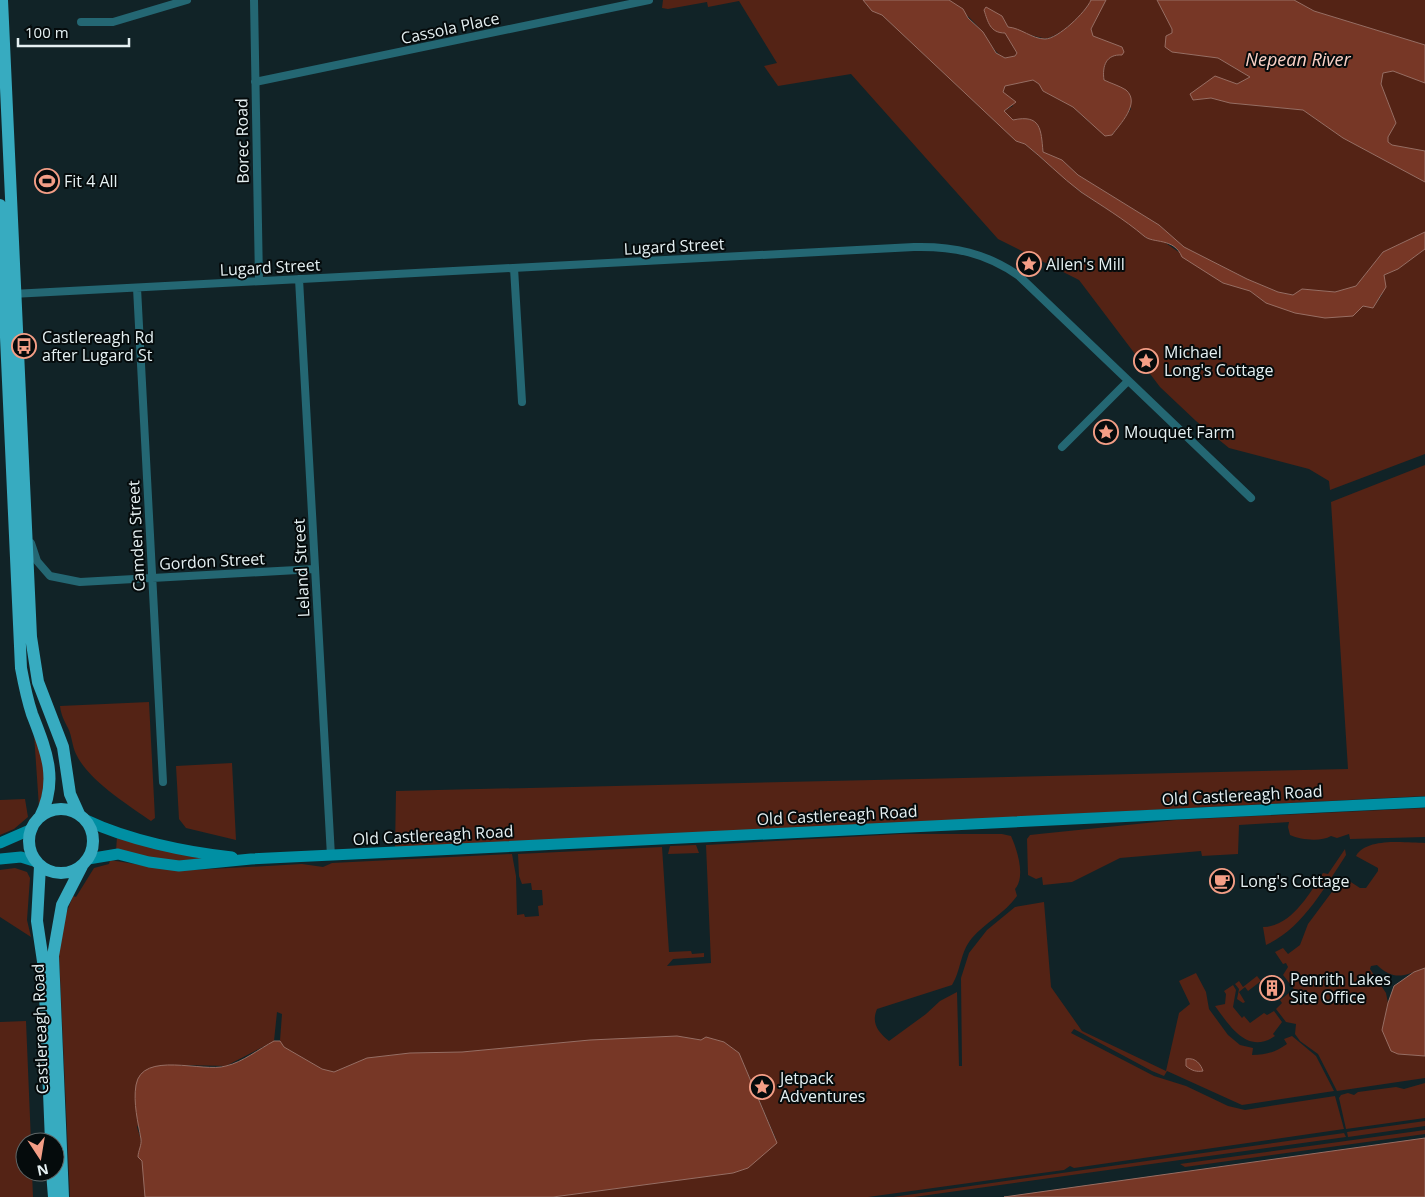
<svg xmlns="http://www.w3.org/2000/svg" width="1425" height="1197" viewBox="0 0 1425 1197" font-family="'Open Sans',sans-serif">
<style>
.green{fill:#542315}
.water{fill:#773726;stroke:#986e63}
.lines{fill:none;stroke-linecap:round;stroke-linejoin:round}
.street{stroke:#246773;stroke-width:8}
.secondary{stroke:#008fa3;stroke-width:11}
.primary{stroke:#37abc0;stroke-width:12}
.labels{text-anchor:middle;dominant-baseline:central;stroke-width:4;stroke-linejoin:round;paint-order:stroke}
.street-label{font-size:16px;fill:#e5f0f2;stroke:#050b0c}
.poi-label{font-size:16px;fill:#e5f0f2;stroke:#050b0c;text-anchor:start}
.water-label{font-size:18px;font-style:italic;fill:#fbd1c6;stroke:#050b0c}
</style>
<rect width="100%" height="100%" fill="#112327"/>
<path class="green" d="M663,0H863L872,11L882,15L1016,141L1025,144L1079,191L1135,227L1146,238L1160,239L1223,283L1250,291L1266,303L1363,306L1373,308L1382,295L1384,275L1398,269L1425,249V454L1330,490L1329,481L1309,469L1229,448L1196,421L1160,387L1079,280L998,239L851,74L778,86L764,66L777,63L739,1L708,7L707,2L668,9L662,8Z
M949,0H1091C1086,12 1056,41 1043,38C1031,36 1019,31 1008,27L1002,16L1005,32L1017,53L1015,56L1005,58C994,52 991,44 984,34C979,26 958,6 949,0Z
M1106,0H1157L1172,29V52L1218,58L1250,77L1237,84L1215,77L1191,94L1193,100L1211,98L1230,103L1303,110L1343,138L1425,182V232L1383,252L1356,286L1335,292L1303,289L1294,295L1278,292L1247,279L1184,247L1159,225L1078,175L1062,160L1043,152C1041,129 1040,114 1013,120L1004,111L1013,106L1003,92L1005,86L1033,80L1039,84L1043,91L1073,107L1089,122L1112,135L1131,109L1126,91L1104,80C1102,66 1106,54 1122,55V47L1092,36L1091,29Z
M1294,0H1425V45L1314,11Z
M1393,71L1425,83V151L1392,145L1388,142V137L1396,123L1381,84L1383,73Z
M1425,465V796L395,849L396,791L1348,769L1331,502Z
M149,702L155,818L151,821C128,805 88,780 76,754C72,746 72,736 68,728C64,720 61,715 60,706Z
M34,734C48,761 46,779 39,807Z
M232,763L236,840L186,828L179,819L176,766Z
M25,799L28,817L14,829L0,835V800Z
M1425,808V837L1350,839L1349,834L1337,838L1331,836C1321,842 1301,840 1290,835L1288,827L1289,822L1239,825L1238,854L1202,856L1201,851L1120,858L1072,882L1043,885L1042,877L1036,879L1028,875L1027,839L1030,835L1039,834L1176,820Z
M901,834H1002L1011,836C1017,849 1026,877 1015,889L1017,896C1005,913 985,923 972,938C960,952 961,971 952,985L877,1009C871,1023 878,1032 889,1041L926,1014L940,1001L957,992L959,1066H962L961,978L969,953L987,930L1015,907L1044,902L1051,987L1082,1031L1166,1071L1179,1013L1190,1004L1179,981L1196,973L1206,992L1209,1009L1228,1035L1240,1045L1253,1048L1252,1055C1266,1055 1276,1052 1287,1044L1284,1039L1292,1036L1316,1056L1334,1091L1242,1105L1167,1071L1164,1076L1152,1071L1074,1029L1071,1033L1154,1076L1186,1086L1228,1106L1245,1110L1335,1096L1344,1129L1074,1168L1070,1166L1064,1170L868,1197H553L733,1173L748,1168L776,1139L739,1053L724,1042L706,1037L702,1040L677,1036L590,1040L462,1052L410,1053L367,1058L334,1072L322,1069L284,1047L280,1041L282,1014L277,1012L274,1041L226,1066L179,1065L137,1127L141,1140L145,1197H70L59,953L66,914L73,896L76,897L94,868L109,864L110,860L172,870H193L302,864L323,867L332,863L512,854L516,876L517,915L524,914L525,917L539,916L538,906L543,905L542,890H532L531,883L522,884L519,876L518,854L662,847L669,952L691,951L692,954L704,953V957L673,959L667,966L711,963L706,845Z
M117,837L204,856L203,863L171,862L116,851Z
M1425,843V968C1405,975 1395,982 1377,965L1371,966L1370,969L1386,993L1388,1003L1382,1030L1398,1054L1425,1056V1078L1337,1091L1318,1054L1300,1041L1295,1034L1296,1024L1286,1022L1276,1009L1282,1003L1280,1000L1294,989L1283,975L1288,967L1286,963L1283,964L1275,952L1283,948L1288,954L1300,945L1308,924L1343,877L1360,888H1366L1378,871V868L1356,856C1367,837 1406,843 1425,843Z
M696,845L699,853L668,854L670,846Z
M1345,849L1346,855C1325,887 1302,929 1266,945L1263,927C1291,927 1310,893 1323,873L1328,874Z
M15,868L27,872L30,878L27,920L31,937L0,917V870Z
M1257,976L1261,981L1248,991L1245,987L1239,992L1245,1002L1243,1003L1237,999L1239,989L1235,984L1239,981L1243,987Z
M1233,985L1236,990L1233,1007L1242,1018L1244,1016L1250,1023L1264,1013L1267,1015L1274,1011L1282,1022L1273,1034L1275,1036C1247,1055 1230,1026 1215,1006L1225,1004L1226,994L1224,991Z
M26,1021L31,1142H25V1172H32L33,1197H0V1022Z
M1425,1083V1118L1346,1129L1339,1098L1341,1095L1348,1093L1354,1095L1358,1092L1396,1087L1404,1089Z
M1425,1121V1126L1348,1137L1347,1132Z
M1425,1130V1134L1185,1167L1180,1164Z
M1344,1133L1346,1137L914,1197H893Z"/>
<path class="water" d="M863,0H949L963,9L968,18L983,32L996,53L1005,58L1015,56L1017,53L1005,33C990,33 988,22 984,10L986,7L1002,16L1008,27C1021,28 1032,39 1045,39C1058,39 1086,12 1091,0H1106L1091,29L1093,36L1122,47L1124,52L1122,55C1106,54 1102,66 1104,80C1110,83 1120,86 1126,90C1141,103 1120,124 1112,135L1105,136L1073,107L1043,91L1039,84L1033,80L1005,86L1003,92L1016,102L1004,111L1013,120C1041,114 1041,129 1043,152L1062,160L1078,175L1159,225L1184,247L1247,279L1278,292L1293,295L1302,289L1335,292L1356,286L1383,252L1425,232V249L1398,269L1384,275L1386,287L1373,308L1363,306L1353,316L1325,318L1295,313L1266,303L1250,291L1223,283L1182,257C1174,237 1153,244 1144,236C1124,219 1102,206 1081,192C1061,177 1044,159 1025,144L1016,141L882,15L872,11Z
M1157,0H1294L1314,11L1425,45V83L1393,71L1383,73L1381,84L1396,123L1388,137V142L1392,145L1425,151V182L1343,138L1303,110L1230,103L1211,98L1193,100L1190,94L1215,76L1237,84L1250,77L1218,58L1172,52L1165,47L1166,36L1172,33V29Z
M1425,968V1056L1398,1054L1391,1051L1382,1030L1388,1003L1394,986L1414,972Z
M677,1036L701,1040L706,1037L724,1042L739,1053L777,1143L748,1168L733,1173L553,1197H145L142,1161L138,1157C138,1151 142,1145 141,1139C138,1122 133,1103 136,1085C142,1050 203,1073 226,1066C243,1062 259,1049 274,1041H280L284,1047L322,1069L334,1072L367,1058L410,1053L462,1052L590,1040Z
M1186,1059C1196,1057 1201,1065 1203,1071C1197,1072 1192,1071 1186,1066Z
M1425,1138V1197H1004Z"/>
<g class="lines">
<path class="street" d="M254,0L259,281
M81,22H113L187,0
M255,82L649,0
M514,268L522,402
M299,279L331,856
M137,288L163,782
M12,294L914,247C954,246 986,253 1019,276L1251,498
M1062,447L1128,381
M31,543L37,561L50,576L80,582L315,569"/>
<path class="secondary" d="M86,820C128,840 185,852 232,857
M0,843L32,829
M0,859L21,857L37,862
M88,859L118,854L149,862L179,866L251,859L1425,802"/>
<path class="primary" d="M2,0L31,637L38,682L63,747L70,794L79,814
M0,205L21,668C24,684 27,699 32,714C46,750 59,780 40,817
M29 841a32 32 0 1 1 64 0a32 32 0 1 1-64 0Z
M40,866L37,921L44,968L51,1142
M52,1172L54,1197
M63,1197L53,956L62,905L82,866"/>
</g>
<defs>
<symbol id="stadium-ring" viewBox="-11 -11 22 22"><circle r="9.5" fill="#050b0c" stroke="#f49e86" stroke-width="1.5"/><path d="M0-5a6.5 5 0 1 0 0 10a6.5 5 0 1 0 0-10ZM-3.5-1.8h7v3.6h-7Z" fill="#f49e86"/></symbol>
<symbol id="sight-ring" viewBox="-11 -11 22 22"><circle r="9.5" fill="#050b0c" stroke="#f49e86" stroke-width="1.5"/><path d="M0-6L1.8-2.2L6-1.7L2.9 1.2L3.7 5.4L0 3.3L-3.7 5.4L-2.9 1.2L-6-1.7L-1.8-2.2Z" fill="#f49e86"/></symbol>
<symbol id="bus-ring" viewBox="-11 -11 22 22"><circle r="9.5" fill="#050b0c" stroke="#f49e86" stroke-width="1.5"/><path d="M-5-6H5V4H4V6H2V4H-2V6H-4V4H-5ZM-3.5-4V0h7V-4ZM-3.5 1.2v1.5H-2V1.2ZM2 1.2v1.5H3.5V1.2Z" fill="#f49e86"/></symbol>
<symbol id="cafe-ring" viewBox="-11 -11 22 22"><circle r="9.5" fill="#050b0c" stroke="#f49e86" stroke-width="1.5"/><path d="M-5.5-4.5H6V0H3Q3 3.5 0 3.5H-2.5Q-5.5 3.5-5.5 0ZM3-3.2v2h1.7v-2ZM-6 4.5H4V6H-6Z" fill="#f49e86"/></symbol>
<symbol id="building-ring" viewBox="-11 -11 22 22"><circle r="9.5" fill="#050b0c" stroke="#f49e86" stroke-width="1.5"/><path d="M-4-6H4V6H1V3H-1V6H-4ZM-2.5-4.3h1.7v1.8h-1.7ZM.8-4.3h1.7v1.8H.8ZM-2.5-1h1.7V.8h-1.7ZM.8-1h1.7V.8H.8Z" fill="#f49e86"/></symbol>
</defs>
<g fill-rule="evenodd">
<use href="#stadium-ring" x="33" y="167" width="28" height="28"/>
<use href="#sight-ring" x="1015" y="250" width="28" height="28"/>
<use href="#bus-ring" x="10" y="332" width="28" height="28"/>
<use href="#sight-ring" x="1132" y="347" width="28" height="28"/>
<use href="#sight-ring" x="1092" y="418" width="28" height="28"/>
<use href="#cafe-ring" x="1208" y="867" width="28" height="28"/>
<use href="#building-ring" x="1258" y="974" width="28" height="28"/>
<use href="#sight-ring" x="748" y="1073" width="28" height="28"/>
</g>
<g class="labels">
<g class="street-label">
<text transform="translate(450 28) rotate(-12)">Cassola Place</text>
<text transform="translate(242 141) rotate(-91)">Borec Road</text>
<text transform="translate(674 246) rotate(-3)">Lugard Street</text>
<text transform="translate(270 267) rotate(-3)">Lugard Street</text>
<text transform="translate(136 536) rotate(-93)">Camden Street</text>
<text transform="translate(212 561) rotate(-3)">Gordon Street</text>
<text transform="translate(301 568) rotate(-93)">Leland Street</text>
<text transform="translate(1242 795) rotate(-3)">Old Castlereagh Road</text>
<text transform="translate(837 815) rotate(-3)">Old Castlereagh Road</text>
<text transform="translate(433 835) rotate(-3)">Old Castlereagh Road</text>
<text transform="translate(40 1029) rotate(-92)">Castlereagh Road</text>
</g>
<g class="poi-label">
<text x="64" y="181">Fit 4 All</text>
<text x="1046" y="264">Allen's Mill</text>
<text x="42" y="337">Castlereagh Rd<tspan x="42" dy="18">after Lugard St</tspan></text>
<text x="1164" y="352">Michael<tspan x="1164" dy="18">Long's Cottage</tspan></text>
<text x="1124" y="432">Mouquet Farm</text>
<text x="1240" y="881">Long's Cottage</text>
<text x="1290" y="979">Penrith Lakes<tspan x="1290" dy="18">Site Office</tspan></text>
<text x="780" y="1078">Jetpack<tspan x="780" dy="18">Adventures</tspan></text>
</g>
<g class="water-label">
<text x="1298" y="59">Nepean River</text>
</g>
</g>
<g transform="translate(40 1157) rotate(168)"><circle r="24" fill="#050b0c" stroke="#5f6768"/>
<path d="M0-4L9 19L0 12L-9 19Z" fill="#f49e86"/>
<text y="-8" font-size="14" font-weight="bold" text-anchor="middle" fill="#e5f0f2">N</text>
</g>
<path d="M18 38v8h111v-8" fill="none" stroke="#e5f0f2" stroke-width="2.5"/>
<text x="25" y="38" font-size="15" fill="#e5f0f2" stroke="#050b0c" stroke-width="4" paint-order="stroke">100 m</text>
</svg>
